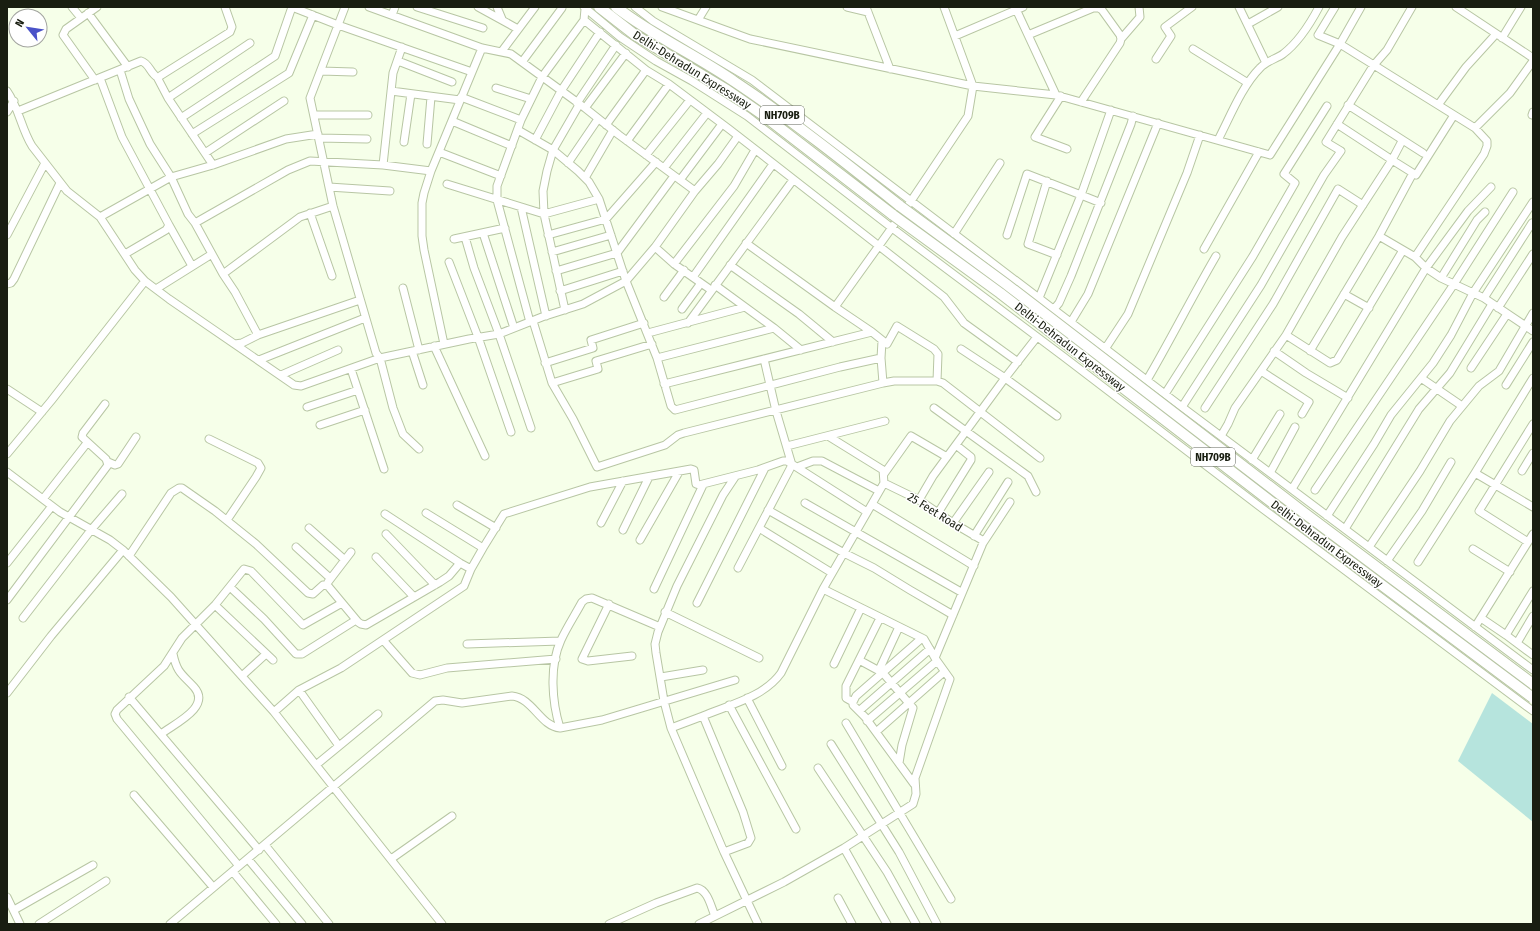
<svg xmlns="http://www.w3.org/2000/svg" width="1540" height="931" viewBox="0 0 1540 931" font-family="'Fira Sans Condensed',sans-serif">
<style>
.water{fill:#b6e4dd}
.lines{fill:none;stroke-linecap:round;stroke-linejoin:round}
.minor-casing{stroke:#b8c6a4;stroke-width:9}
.highway-casing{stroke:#b8c6a4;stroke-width:12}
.minor{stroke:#fff;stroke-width:7}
.highway{stroke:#fff;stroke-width:10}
.highway-bridge-casing{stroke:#b8c6a4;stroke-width:12;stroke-linecap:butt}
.highway-bridge{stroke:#fff;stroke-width:10}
.labels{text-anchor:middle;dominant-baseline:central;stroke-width:3;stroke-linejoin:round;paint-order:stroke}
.shield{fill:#fff;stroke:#5e6258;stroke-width:1}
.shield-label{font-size:11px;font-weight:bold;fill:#191e11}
.street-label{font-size:12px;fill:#191e11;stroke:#fff}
</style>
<rect width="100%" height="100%" fill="#f6ffe9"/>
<path class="water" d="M1492,693L1533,724V822L1458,761Z"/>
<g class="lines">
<defs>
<path id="minor" d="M72,7L81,18
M292,7L338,25L472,72
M345,7L310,98L333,206L376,353L380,358L393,408L403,434L419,449
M369,7L482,48L511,54L585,108L619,135L695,191
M417,7L483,28
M478,7L518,29
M497,7L502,19
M584,7L620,37L656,61L692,81L747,116L892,228L1064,357L1263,509L1533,711
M635,7L653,21L752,80L1182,407L1533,670
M662,7L750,39L973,86L1056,95L1270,155L1340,44L1475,128L1487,141V146L1484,154L1415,257
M847,7L868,12
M866,7L890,69
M1015,7L1056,95
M1239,7L1266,63
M1335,7L1318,35L1340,44L1361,7
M1456,7L1533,58
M88,13L128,67
M392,15L395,7
M584,20L646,70L669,84L729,129L879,246L944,297L964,323L1018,362
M698,20L706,7
M1248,24L1278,7
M1028,35L1093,8H1099L1102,10L1120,35L1121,39L1120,43L1081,102
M955,36L1023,7
M1502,38L1521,7
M1121,39L1140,17L1139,7
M1193,49L1248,83
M502,51L535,7
M1156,59L1171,36L1165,27L1192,7
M398,61L452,82
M522,62L562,8
M120,70L129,99L150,144L171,177L188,214L195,223L223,274L300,217L333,206
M321,71L353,72
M157,77L168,98L213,165
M100,78L122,137L169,225L166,230L125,254
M95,80L63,35L66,29L97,7
M496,88L531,99
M7,91C19,108 21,128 32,146L67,191L100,217L135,270L145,281L169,299L294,385L301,386L380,358L469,339L499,334L542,317L583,304L626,281L655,247L695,191L718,164L738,136
M391,91L460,100
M1061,96L1035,137L1067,149
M461,97L521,120
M168,98L250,43
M577,103L616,45
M1348,105L1423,153
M1438,105L1466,67L1496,34
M585,108L626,53
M18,111L141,61C149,63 150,73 157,77L160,76L230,32L232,27L225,7
M7,112L14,101
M314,115H368
M1532,115L1533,112
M181,118L275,56L292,7
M452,121L512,146
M1337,124L1392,160L1402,141
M606,125L646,70
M1475,128L1510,93L1533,61
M518,130L553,150L578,171L589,182L599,199L626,281L657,358L671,406L675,410L840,367L881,358
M192,134L289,73L313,15
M319,138L367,139
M535,140L561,91L600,32
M1218,140C1230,117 1242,86 1260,68C1266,61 1276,59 1283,54C1299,42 1310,24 1319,7
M627,141L669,84
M404,142L411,94
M427,144L431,97
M439,152L501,176
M205,153L284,101
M646,155L690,100
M568,163L598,119
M383,165L393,73L402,47
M664,168L707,113
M585,178L613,130
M680,180L722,124
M1047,181L1028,244L1057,255
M447,184L544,214L599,199
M329,187L390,191
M521,207L546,316
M310,213L332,276
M100,217L171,177L213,165L286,139L318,134
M195,223L288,170L310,161L383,165L431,171
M169,225L192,266
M483,233L514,328
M954,234L1000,163
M7,235L45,163
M548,235L606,219L656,162
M1007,235L1027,174L1081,195L1111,110
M1379,236L1415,257L1426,268L1441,278L1484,298L1533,331
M465,237L474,268L499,334L531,428
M454,239L505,228
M746,243L835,307L872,332L887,344L897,326L934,349L938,354L937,381
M655,247L674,264L711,290
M1204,249L1259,152
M552,252L611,235
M449,262L478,337L511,432
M674,264L734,186L755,150
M730,265L799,314L833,342
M556,271L617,253L674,176
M223,274L235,292L258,335
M693,277L773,164
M1441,278L1477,220L1485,212
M7,284L11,283L14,279L60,183
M715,285L774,328L801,350
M403,288L419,350
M156,289L212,254
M560,291L623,271
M1344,294L1369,308
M664,297L684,270
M1039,298L1081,195L1101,203
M1484,298L1532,223
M835,307L911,201L968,116L973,86L944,7
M1498,308L1533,254
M682,309L701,283
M1054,309L1059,303L1071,276L1131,124L1133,116
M565,310L544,214L543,191L547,171L553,150L579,105
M533,321L552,383L573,419L597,467L665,445L678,435L684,433L883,383L894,381H937L943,383L1040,458
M530,322L497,200V186L521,120L542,77L584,20L585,9
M1071,322L1088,294L1158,123
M688,323L793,180
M648,333L745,307
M1286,335L1330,363L1337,360L1403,250
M882,341L881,358L883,383
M235,344L242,343L258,335L360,300
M444,344L424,250L422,236V203L424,193L431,171L482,48
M434,346L485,456
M961,349L1005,378L1057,416
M1105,349L1128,314L1187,173L1200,135
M412,351L423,385
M1274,351L1306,373L1348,398
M1310,351L1379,236L1413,173
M657,358L774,328
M259,360L365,318
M545,363L593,348L591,340L644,323
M1471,368L1507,314
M351,369L384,469
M1261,371L1309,402L1302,414
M281,375L338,350
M1421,378L1462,406
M1147,380C1171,339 1192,297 1216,256
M552,383L598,369L596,361L652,344
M664,384L872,332
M1506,385L1533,342
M7,389L42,412
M1165,394L1253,256L1295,183L1284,174L1327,106
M307,407L358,390
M1182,407L1261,285L1324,175L1341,151L1326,142L1373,66L1387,50L1412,7
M934,408L1028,476L1036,492
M1205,408L1273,304L1338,189L1363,205
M320,425L365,410
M1221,436L1228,424L1235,408L1286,335L1342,237L1392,160L1416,175L1454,115
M209,439L258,463L261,468L256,477L227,520
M787,446L885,421
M7,454L51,401L145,281
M1252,460L1280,414
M108,462L115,465L118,464L136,437
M797,467L813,461H822L879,491
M1522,471L1533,453
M7,472L60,512L110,540L123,550L171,597L274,712L442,924
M1270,473L1295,427
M1475,473L1533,507
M884,474L911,436L947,457
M735,477L723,495L677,586L658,632L655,644L656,653L664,701L671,728L724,852L758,924
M884,483L919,500L953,523L982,540L983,543
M1292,489L1426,268L1468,211L1491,187
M1315,490L1454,284L1513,192
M43,499L87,443
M919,500L933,476L1005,378L1037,337
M805,503L961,592
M872,504L974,566
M457,505L496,528
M768,510L844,553L874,568L910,590L953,615
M426,513L483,548
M938,513L971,460V457L956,445
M385,514L460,563
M1327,516L1374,444L1391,415L1433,363L1451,335L1473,293L1533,202
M601,523L623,481
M953,523L989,472
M309,528L345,560
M759,528L832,573
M1345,529L1419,409L1450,373L1492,304
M623,530L649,477
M386,534L435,585
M974,536L1008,482
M640,540L679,472
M1528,542L1479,511L1533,424
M296,547L330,578
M1369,547L1420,471L1450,421L1479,386L1499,371L1533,313
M1473,549L1510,572
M129,556L171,493L179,488H182L215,511L256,544L308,593L313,594L323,585L328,586L358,622L361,624L366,625L440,582L449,576L460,563L471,569L483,548L504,514L590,487L691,469L694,470L696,484L699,485L758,470L783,461H787L867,512
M376,557L414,597
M1387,561L1422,511L1451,462
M1418,562L1475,473L1533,378
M7,563L52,506
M738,568L792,465L776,411L764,359
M328,582L351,552
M230,587L264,619L296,654H302L356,620
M654,589L703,485
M823,589L924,639L935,658
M1533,591L1506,635L1533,655
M7,600L108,465L106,459L82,437L83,433L105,404
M697,603L765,468
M609,604L582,659L588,661L632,656
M215,605L273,660
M665,612L759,658
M23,618L91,530L122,494
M1481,618L1506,635
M660,627L592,598L586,599L582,602C575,615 567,627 561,640C549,666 552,702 560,728L602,720L735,680
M1475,627L1533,534
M383,640L412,673L420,675L447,668L556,659
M1517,643L1533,616
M467,644L560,641
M859,660L883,673L913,708L902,745L899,763
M834,664L861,608
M879,670L899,627
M243,675L266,654
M661,677L703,670
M299,690L339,746
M7,693L51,636L123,550
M129,697L259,850
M747,698L782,766
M853,702L846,698V686L880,618
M729,705L796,829
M859,711L930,649
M274,712L299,690L341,668L464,586L471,569
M703,716C729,705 764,697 781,673L823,589L884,483L883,470L828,436
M867,721L937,661
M846,723L951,899
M671,728L703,716L743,812L751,838L748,843L724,852
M876,732L944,672
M161,734C174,724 212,707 194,687C182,674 177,673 173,654
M831,744L899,852L937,924
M316,765L378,714
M818,768L887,872L916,924
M914,784L865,717L853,705V702L856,696L922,638
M134,795L213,887
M265,845L329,924
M844,848L887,924
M248,859L302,924
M391,859L452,816
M239,866L117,719L115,714L117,710L164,666L182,638L215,605L244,569L251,571L303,625L342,603
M233,872L276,924
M7,897L20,924
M838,898L852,924
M14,910L93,865
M39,924L106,881
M170,924L435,701L443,700L462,703L512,696C533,698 540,726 560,728
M609,924L656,903L697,888C708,890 711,907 715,916
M699,924L784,882L844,848L913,804L916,794L915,778L950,679L935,658L983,543L1010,502"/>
<path id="highway" d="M599,7L635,35L727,90L763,115L893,215
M616,7C653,36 696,55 735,82C792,120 846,163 900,206"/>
</defs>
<use href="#minor" class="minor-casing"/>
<use href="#highway" class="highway-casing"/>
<use href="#minor" class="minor"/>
<use href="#highway" class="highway"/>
<defs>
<path id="highway-bridge" d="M900,206L1006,284L1303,512L1533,684
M893,215L1000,293L1296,521L1533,698"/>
</defs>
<use href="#highway-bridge" class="highway-bridge-casing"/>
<use href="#highway-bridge" class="highway-bridge"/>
</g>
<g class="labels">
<g class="shield">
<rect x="760" y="106" width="44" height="18" rx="3"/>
<rect x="1191" y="448" width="44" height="18" rx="3"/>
</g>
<g class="shield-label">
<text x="782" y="115">NH709B</text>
<text x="1213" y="457">NH709B</text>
</g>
<g class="street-label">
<text transform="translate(692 70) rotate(32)">Delhi-Dehradun Expressway</text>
<text transform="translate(1070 347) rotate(38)">Delhi-Dehradun Expressway</text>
<text transform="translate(935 512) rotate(32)">25 Feet Road</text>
<text transform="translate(1327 544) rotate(37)">Delhi-Dehradun Expressway</text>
</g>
</g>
<rect width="1540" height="931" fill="none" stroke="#191e11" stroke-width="16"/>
<g transform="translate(28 28) rotate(300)"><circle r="19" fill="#ffffff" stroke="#a3a5a0"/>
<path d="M0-3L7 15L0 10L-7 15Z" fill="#4a52c8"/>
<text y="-6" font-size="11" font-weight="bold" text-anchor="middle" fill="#191e11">N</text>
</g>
</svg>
